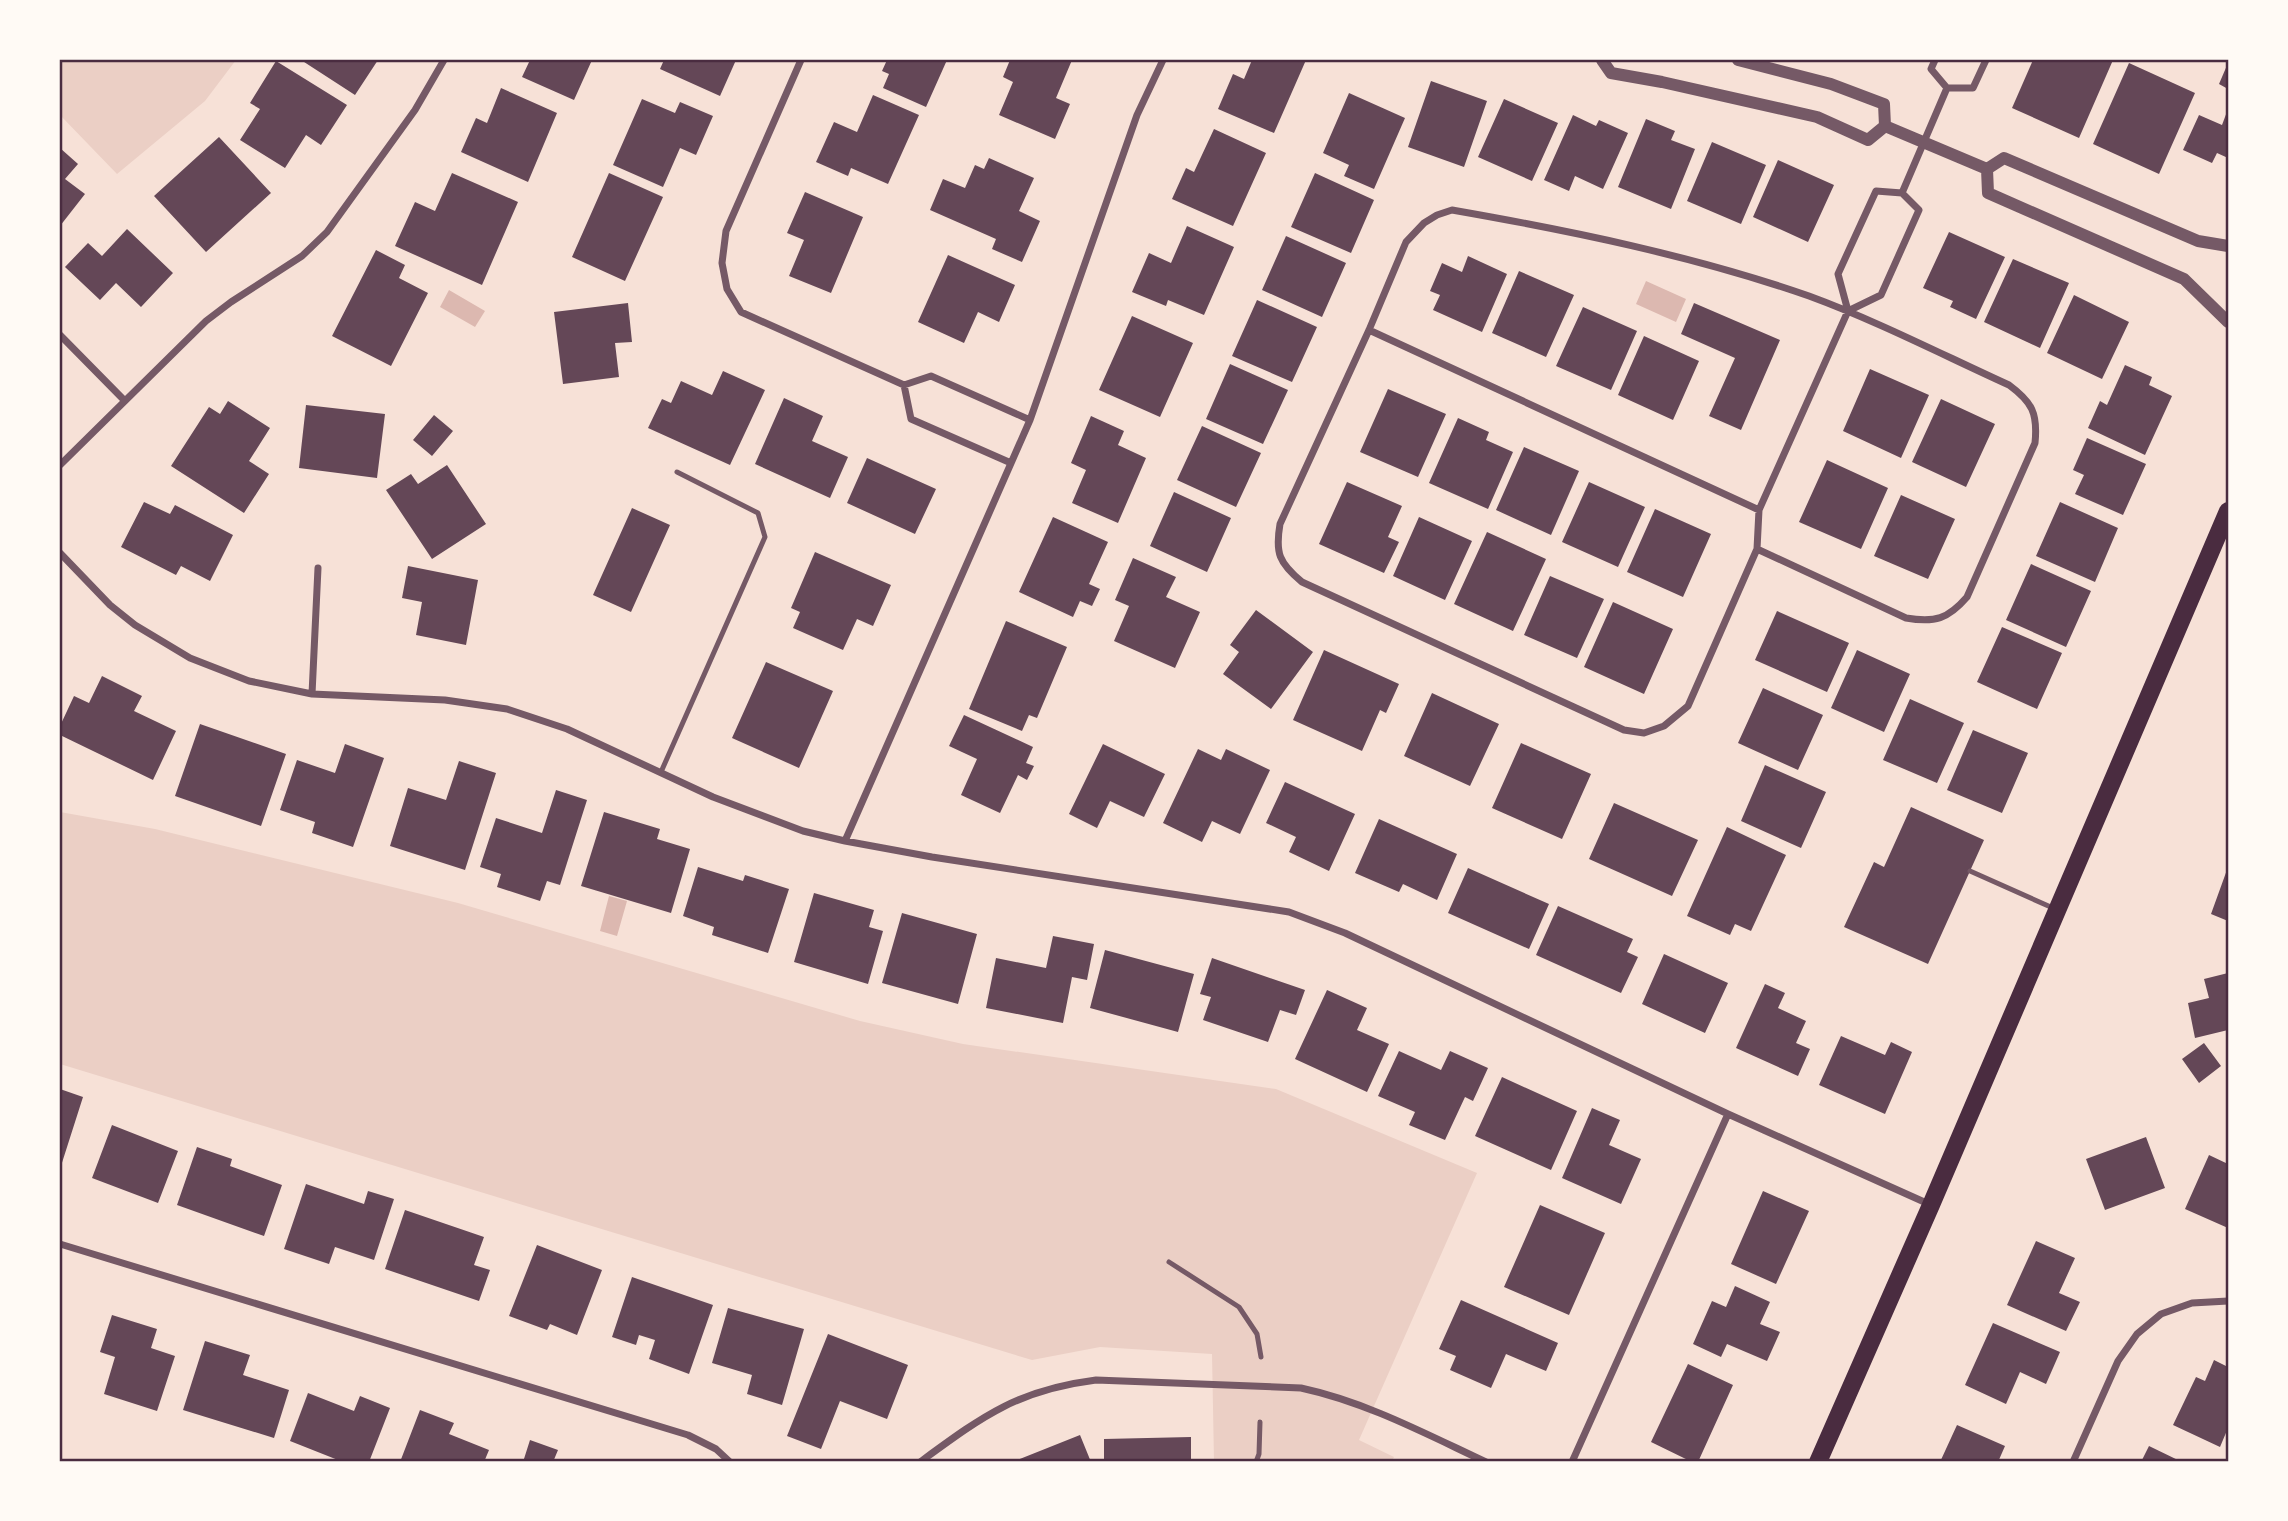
<svg xmlns="http://www.w3.org/2000/svg" width="2288" height="1521" viewBox="0 0 2288 1521" font-family="Barlow,sans-serif">
<style>
.green{fill:#ebcfc5}
.water{fill:#dcb8b0}
.building{fill:#644757}
.lines{fill:none;stroke-linecap:round;stroke-linejoin:round}
.service{stroke:#755966;stroke-width:5}
.minor{stroke:#755966;stroke-width:7}
.tertiary{stroke:#755966;stroke-width:12}
.primary{stroke:#4a2c40;stroke-width:18}
.neatline{fill:none;stroke:#4a2c40;stroke-width:2.5}
</style>
<rect width="100%" height="100%" fill="#f7e1d7"/>
<path class="green" d="M60,60H236L205,101L117,174L60,115Z
M60,812L155,829L458,903L860,1021L963,1044L1276,1089L1477,1173L1359,1440L1394,1457L1392,1461H1214L1212,1354L1100,1347L1032,1360L60,1064Z"/>
<path class="water" d="M1646,281L1686,299L1676,322L1636,304Z
M449,290L485,311L475,327L440,307Z
M609,896L627,901L617,936L600,931Z"/>
<path class="building" d="M301,60H378L355,95Z
M530,60H592L574,100L522,77Z
M664,60H736L720,96L660,69Z
M887,60H947L926,107L883,88L889,74L882,71Z
M1010,60H1072L1056,98L1070,104L1055,139L999,115L1013,82L1003,77Z
M1252,60H1306L1274,133L1218,109L1233,74L1244,79Z
M2033,60H2113L2079,138L2012,108Z
M276,61L347,105L321,145L306,135L285,168L240,140L260,109L250,103Z
M2129,63L2195,93L2159,174L2093,144Z
M2228,63V89L2219,84Z
M1431,81L1487,101L1464,167L1408,147Z
M501,88L557,113L528,182L461,152L476,118L487,123Z
M1349,93L1405,118L1374,189L1344,176L1349,165L1323,153Z
M873,95L919,115L888,184L851,168L848,176L816,162L834,122L857,132Z
M642,99L675,113L680,102L713,116L696,155L680,148L663,187L613,165Z
M1504,99L1558,123L1532,181L1478,157Z
M2228,109V158L2217,153L2212,163L2183,150L2199,115L2222,125Z
M1573,115L1596,126L1599,120L1628,133L1603,189L1575,176L1569,191L1544,180Z
M1646,119L1675,131L1671,140L1695,149L1671,209L1618,187Z
M1214,129L1266,153L1233,226L1172,199L1186,168L1194,172Z
M219,137L271,193L206,252L154,196Z
M1712,142L1766,165L1741,224L1687,201Z
M60,148L78,164L65,179L85,194L60,226Z
M989,158L1034,178L1019,211L1040,221L1022,262L992,249L996,239L930,210L943,179L965,188L975,165L984,169Z
M1778,160L1834,185L1808,242L1753,217Z
M452,173L518,202L482,285L395,246L415,202L435,211Z
M609,173L663,197L625,281L572,257Z
M1315,173L1374,200L1351,253L1291,227Z
M805,192L863,217L831,293L789,276L804,240L787,233Z
M1187,226L1234,247L1204,315L1168,300L1166,306L1132,292L1149,253L1171,263Z
M127,229L173,273L141,307L116,283L100,300L65,267L88,243L102,256Z
M1949,232L2005,257L1976,319L1950,307L1953,301L1923,288Z
M1286,236L1346,263L1322,317L1262,290Z
M376,250L405,265L399,278L428,293L391,366L332,336Z
M948,255L1015,285L999,322L978,312L964,343L918,322Z
M1468,256L1507,274L1482,332L1433,310L1440,295L1430,291L1442,263L1462,272Z
M2013,259L2069,283L2040,348L1984,322Z
M1519,271L1574,295L1546,357L1492,333Z
M2074,295L2129,322L2102,379L2047,353Z
M1257,300L1317,327L1292,382L1232,356Z
M628,303L632,342L615,343L619,377L563,384L554,312Z
M1694,303L1780,340L1741,430L1709,416L1735,358L1681,334Z
M1583,307L1637,331L1611,390L1556,366Z
M1132,316L1193,343L1160,417L1099,390Z
M1644,336L1699,361L1673,420L1618,395Z
M1230,364L1288,390L1263,444L1206,419Z
M2125,365L2152,377L2149,385L2172,396L2145,455L2088,428L2100,401L2107,405Z
M1870,369L1929,395L1901,458L1843,431Z
M723,371L765,390L730,465L648,428L662,399L671,403L681,381L712,395Z
M1388,389L1446,414L1418,477L1360,452Z
M784,398L823,416L812,441L848,457L830,498L755,464Z
M1941,399L1995,424L1966,487L1912,462Z
M228,401L270,428L249,461L269,474L244,513L171,466L209,407L220,414Z
M306,405L385,414L377,478L299,468Z
M434,415L453,431L432,456L413,440Z
M1091,416L1124,431L1118,445L1146,458L1118,523L1072,503L1086,470L1071,463Z
M1458,418L1489,432L1486,440L1513,452L1488,509L1429,483Z
M1202,426L1261,453L1236,507L1177,480Z
M2087,438L2146,464L2123,515L2075,494L2084,475L2073,470Z
M1524,447L1579,471L1551,535L1496,510Z
M867,458L936,489L915,534L847,503Z
M1827,460L1888,488L1861,549L1799,522Z
M447,465L486,524L432,559L386,490L411,474L418,484Z
M1347,482L1402,506L1388,537L1399,542L1384,573L1319,544Z
M1589,482L1645,507L1618,567L1562,542Z
M1174,492L1231,518L1207,572L1150,546Z
M1901,495L1955,519L1928,579L1874,556Z
M144,502L170,514L175,505L233,535L210,581L181,566L176,575L121,547Z
M2060,502L2118,528L2095,582L2036,556Z
M632,508L670,525L631,612L593,595Z
M1655,509L1711,534L1683,597L1627,572Z
M1053,517L1108,542L1089,584L1100,589L1092,606L1080,601L1073,617L1019,592Z
M1419,517L1472,541L1445,600L1393,576Z
M1487,532L1546,559L1513,631L1454,604Z
M815,552L891,585L873,626L857,619L843,650L793,628L800,612L791,608Z
M1133,558L1176,577L1166,597L1200,612L1175,668L1114,641L1129,606L1115,600Z
M2031,564L2091,591L2066,647L2006,620Z
M408,566L478,580L466,645L416,635L422,602L402,598Z
M1550,576L1604,599L1577,658L1524,635Z
M1613,602L1673,629L1644,694L1584,667Z
M1256,610L1313,652L1271,709L1223,674L1239,652L1230,645Z
M1777,611L1849,643L1827,692L1755,660Z
M1006,621L1067,647L1037,718L1029,715L1022,731L969,709Z
M2002,627L2062,653L2037,709L1977,682Z
M1324,650L1399,684L1386,713L1380,710L1362,751L1293,720Z
M1857,650L1910,674L1884,732L1831,708Z
M766,662L833,691L799,768L732,738Z
M102,676L142,696L134,711L176,731L153,780L60,735V726L74,696L89,703Z
M1763,688L1823,715L1798,770L1738,743Z
M1432,693L1499,724L1470,786L1404,756Z
M1910,699L1964,723L1937,783L1883,760Z
M964,715L1033,747L1026,763L1034,766L1027,780L1018,775L1000,813L961,795L977,759L949,746Z
M200,724L286,754L261,826L175,796Z
M1973,730L2028,753L2002,813L1947,790Z
M1521,743L1591,774L1562,839L1492,808Z
M345,744L384,758L353,847L312,833L315,822L280,810L297,760L335,773Z
M1103,744L1165,774L1144,817L1110,801L1097,828L1069,814Z
M1198,749L1221,760L1226,749L1270,770L1240,834L1212,821L1202,842L1163,823Z
M459,761L496,773L465,870L390,846L408,788L446,800Z
M1765,765L1826,792L1801,848L1741,821Z
M1285,782L1355,814L1329,871L1289,852L1296,837L1266,823Z
M556,790L587,800L560,885L547,881L540,901L497,887L501,874L480,867L496,818L542,833Z
M1614,803L1698,840L1672,896L1589,859Z
M1911,807L1984,840L1928,964L1844,927L1874,862L1884,867Z
M604,812L660,829L657,839L690,849L671,913L581,886Z
M1379,819L1457,854L1437,900L1403,884L1399,892L1355,873Z
M1727,827L1786,855L1751,931L1735,924L1730,935L1687,916Z
M698,867L743,881L745,875L789,889L768,953L712,935L714,927L683,916Z
M2228,867V921L2211,914Z
M1468,868L1549,904L1529,949L1448,913Z
M814,893L874,910L869,927L883,931L868,984L794,962Z
M1558,906L1633,939L1627,952L1638,957L1621,993L1536,955Z
M902,913L977,934L958,1004L882,983Z
M1053,936L1094,944L1087,980L1072,977L1063,1023L986,1008L996,958L1046,968Z
M1105,950L1194,974L1178,1032L1090,1008Z
M1664,954L1728,983L1705,1033L1642,1004Z
M1212,958L1305,990L1296,1015L1280,1010L1268,1042L1203,1020L1211,997L1200,994Z
M2228,973V1030L2195,1038L2188,1003L2209,998L2204,979Z
M1765,984L1785,993L1778,1008L1806,1021L1796,1043L1810,1049L1798,1076L1736,1048Z
M1327,990L1367,1008L1357,1030L1389,1044L1367,1092L1295,1059Z
M1841,1036L1885,1055L1891,1042L1912,1052L1885,1114L1819,1085Z
M2204,1043L2221,1066L2199,1083L2182,1059Z
M1399,1051L1441,1070L1450,1051L1488,1068L1473,1101L1465,1097L1445,1140L1409,1125L1415,1112L1378,1096Z
M1502,1077L1577,1111L1551,1170L1475,1136Z
M60,1089L83,1097L60,1169Z
M1592,1108L1620,1120L1609,1145L1641,1159L1621,1204L1562,1178Z
M112,1125L178,1151L158,1203L92,1178Z
M2146,1137L2165,1188L2105,1210L2086,1159Z
M197,1147L232,1159L230,1166L282,1185L264,1236L177,1205Z
M2209,1155L2228,1164V1228L2185,1209Z
M306,1184L364,1204L368,1191L394,1199L374,1260L335,1247L329,1264L284,1249Z
M1763,1191L1809,1211L1776,1284L1731,1264Z
M1540,1205L1605,1233L1569,1315L1504,1287Z
M405,1210L484,1237L474,1265L490,1270L479,1301L385,1269Z
M2036,1241L2075,1258L2059,1293L2080,1302L2066,1331L2007,1305Z
M537,1245L602,1270L577,1335L550,1324L547,1330L509,1316Z
M632,1277L713,1305L689,1374L649,1359L655,1340L639,1335L636,1345L612,1337Z
M1735,1286L1770,1302L1760,1324L1780,1332L1767,1361L1727,1344L1721,1357L1693,1344L1712,1301L1726,1307Z
M1461,1300L1558,1343L1546,1371L1506,1354L1491,1388L1450,1370L1456,1356L1439,1349Z
M728,1308L804,1329L782,1405L747,1394L752,1375L712,1363Z
M112,1315L157,1329L151,1348L175,1356L157,1411L104,1394L115,1357L100,1352Z
M1993,1323L2060,1352L2046,1384L2020,1372L2006,1404L1965,1385Z
M828,1334L908,1365L887,1419L840,1401L821,1449L787,1436Z
M205,1341L250,1355L243,1375L289,1390L274,1438L183,1410Z
M2214,1360L2228,1367V1428L2220,1447L2173,1425L2196,1377L2205,1381Z
M1688,1364L1733,1385L1698,1462H1692L1651,1442Z
M308,1393L354,1411L360,1396L390,1408L369,1462H343L290,1441Z
M420,1410L454,1423L449,1434L489,1450L484,1462H400Z
M1957,1425L2005,1446L1998,1462H1940Z
M1080,1435L1091,1462H1015V1461Z
M1191,1437V1462H1104V1439Z
M530,1440L558,1450L553,1462H523Z
M2149,1446L2182,1462H2141Z"/>
<g class="lines">
<path class="service" d="M661,772L765,537L758,513L677,472
M1970,871L2053,908
M1169,1262L1239,1307L1257,1334L1261,1357
M1256,1462L1259,1454L1260,1422"/>
<path class="minor" d="M801,60L726,231L722,263L727,289L741,312L904,385
M1935,60L1931,69L1947,88
M1947,88H1973L1986,60
M1876,191L1902,193L1919,210L1881,295L1848,311L1838,274Z
M1902,193L1947,88
M1369,330L1759,510
M60,335L124,400
M1011,463L911,419L904,385L931,376L1030,420
M60,465L206,321L231,302L302,256L327,232L415,110L444,60
M1757,549L1906,618C1935,623 1948,619 1967,597L2035,443C2038,413 2032,402 2009,385C1943,355 1877,321 1809,296C1694,256 1572,231 1452,210L1437,215L1424,223L1406,242L1369,330L1280,524C1275,553 1279,563 1302,582L1624,730L1644,733L1664,726L1688,706L1757,549L1759,510L1848,311
M60,553L110,605L135,625L190,658L249,681L312,694L445,700L507,709L567,729L713,797L803,831L845,841L932,857L1289,912L1345,933L1728,1114L1931,1205
M312,694L318,568
M845,841L1030,420L1137,115L1163,60
M60,1244L688,1435L716,1449L730,1462
M920,1462C983,1416 1017,1390 1096,1380L1301,1388C1366,1402 1426,1434 1486,1462
M1572,1462L1728,1114
M2073,1462L2118,1361L2137,1334L2161,1314L2192,1303L2228,1301"/>
<path class="tertiary" d="M1602,60L1611,73L1662,82L1817,117L1868,140L1885,126
M1738,60L1831,84L1884,104L1885,126
M1885,126L1987,169
M1987,169L1988,193L2184,279L2228,322
M1987,169L2004,158L2198,241L2228,246"/>
<path class="primary" d="M1818,1462L1931,1205L2228,511"/>
</g>
<rect width="2288" height="1521" fill="none" stroke="#fffaf5" stroke-width="122"/>
<rect x="61" y="61" width="2166" height="1399" class="neatline"/>
</svg>
